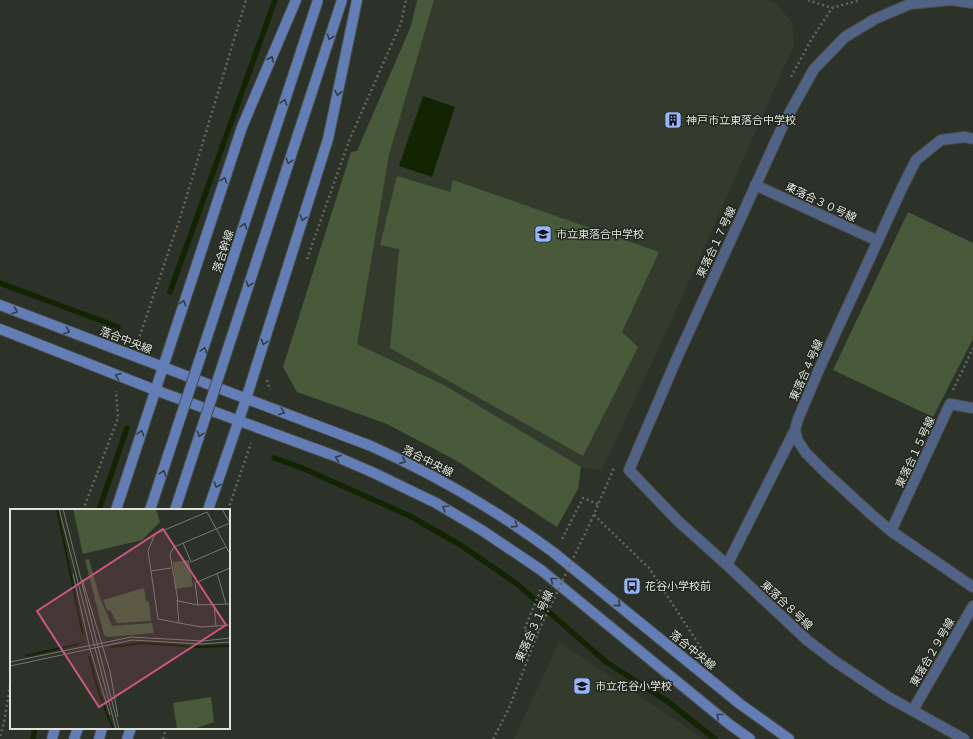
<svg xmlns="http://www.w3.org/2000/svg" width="973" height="739" viewBox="0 0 973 739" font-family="Mulish,'Noto Sans JP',sans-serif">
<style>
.built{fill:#333c2c}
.green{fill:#485a39}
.water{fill:#122401}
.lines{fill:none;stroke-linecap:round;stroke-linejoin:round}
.stream{stroke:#122401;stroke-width:5.5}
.street-casing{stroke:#494e45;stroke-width:12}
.secondary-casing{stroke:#494e45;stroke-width:12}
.path{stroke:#64685f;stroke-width:2.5;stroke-dasharray:2 3;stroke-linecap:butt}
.street{stroke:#516287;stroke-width:10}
.secondary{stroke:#637db7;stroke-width:10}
.secondary-bridge-casing{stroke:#494e45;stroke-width:12;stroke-linecap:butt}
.path-bridge{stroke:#64685f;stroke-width:2.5;stroke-dasharray:2 3;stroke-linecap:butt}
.secondary-bridge{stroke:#637db7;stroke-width:10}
.oneway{stroke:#333d45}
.labels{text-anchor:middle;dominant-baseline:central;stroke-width:3;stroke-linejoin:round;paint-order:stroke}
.poi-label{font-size:11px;fill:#dfe3dc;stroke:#23281f;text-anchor:start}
.street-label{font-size:11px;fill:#dfe3dc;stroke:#23281f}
.inset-river{fill:none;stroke:#122401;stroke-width:2}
.inset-road{fill:none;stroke:#747970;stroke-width:1}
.view{fill:#cb5582;fill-opacity:0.15;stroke:#cb5582;stroke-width:2}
.inset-edge{fill:none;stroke:#dfe3dc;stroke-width:2}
</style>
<rect width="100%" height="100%" fill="#2d3228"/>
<path class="built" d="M434,0H767L776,3L792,23L794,45L675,313L602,470L581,467L444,385L357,344L389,155Z
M559,642L692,731L703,739H514Z"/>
<path class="green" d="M417,0H434L389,155L357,344L444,385L581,467L578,489L557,527L457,461L387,424L297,392L283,367L351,152L357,151L411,26Z
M397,176L450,192L453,180L659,252L622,332L638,347L583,456L390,348L399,249L380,245Z
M908,212L973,243V339L933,417L833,370Z"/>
<path class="water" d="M423,96L455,107L432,177L399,166Z"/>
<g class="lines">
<path class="stream" d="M0,283L118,327
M170,292L275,0
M274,458L302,468L410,516L462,546L517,584L606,662L667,701L715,739
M99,510L127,428
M33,739L35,728"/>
<defs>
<path id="street" d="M973,139L965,137L941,140L916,160L902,188L820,367L798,419L795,430L798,441L806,453L825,472L872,515L891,531L973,587
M755,185L878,241
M795,430L727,565L807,640L833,660L888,697L964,739
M891,531L950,404L973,408
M727,565L678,521L629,470L677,358L784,123L814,69L845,37L875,19L910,4L951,0L973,3
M913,710L973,606"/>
<path id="secondary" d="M0,305L371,446C436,475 496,510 553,552L740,704L789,739
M0,329L155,390L335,456L374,473L436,503L483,531L541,570L729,724L750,739
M116,510L242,127L296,0
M208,510L246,399L328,139L357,0
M52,739L55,728
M74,739L78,728
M99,739L102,728
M127,739L131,728"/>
</defs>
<use href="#street" class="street-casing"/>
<use href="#secondary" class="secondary-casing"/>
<path class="path" d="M808,0L832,8
M791,77L811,40L832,8L860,0
M307,259L349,141L401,23L406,0
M138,341L180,218L246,0
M267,380L270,390
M953,390L973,348
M83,510L118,418L116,391
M228,510L251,443
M594,515L649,568L707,657
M591,521L614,468
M562,539L583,498L598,504
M536,636L524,630L541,589
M0,736L4,723L11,679
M163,739L166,728
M493,739L509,708L539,630"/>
<use href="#street" class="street"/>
<use href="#secondary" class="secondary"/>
<defs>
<path id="secondary-bridge" d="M150,510L318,0
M175,510L342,0"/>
</defs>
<use href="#secondary-bridge" class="secondary-bridge-casing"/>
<path class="path-bridge" d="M539,630L591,521"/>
<use href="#secondary-bridge" class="secondary-bridge"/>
</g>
<defs><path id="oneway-chevron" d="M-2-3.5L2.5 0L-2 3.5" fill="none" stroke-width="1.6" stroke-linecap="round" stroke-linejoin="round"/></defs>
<g class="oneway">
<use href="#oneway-chevron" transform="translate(330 37) rotate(108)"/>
<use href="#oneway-chevron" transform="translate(271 59) rotate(-67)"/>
<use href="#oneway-chevron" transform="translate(338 93) rotate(101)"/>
<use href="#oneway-chevron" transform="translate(284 102) rotate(-72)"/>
<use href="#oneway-chevron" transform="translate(289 161) rotate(108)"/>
<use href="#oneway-chevron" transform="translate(224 180) rotate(-71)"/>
<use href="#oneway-chevron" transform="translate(303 218) rotate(108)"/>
<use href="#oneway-chevron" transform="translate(244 226) rotate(-72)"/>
<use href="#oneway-chevron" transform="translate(249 284) rotate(108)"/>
<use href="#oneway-chevron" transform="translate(183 303) rotate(-72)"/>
<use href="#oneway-chevron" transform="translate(15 311) rotate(21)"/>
<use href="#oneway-chevron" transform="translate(67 331) rotate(21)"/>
<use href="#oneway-chevron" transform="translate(264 342) rotate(108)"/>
<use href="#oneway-chevron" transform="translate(204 350) rotate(-72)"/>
<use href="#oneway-chevron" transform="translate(118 376) rotate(-159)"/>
<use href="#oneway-chevron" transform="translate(282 412) rotate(20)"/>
<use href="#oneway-chevron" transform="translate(141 433) rotate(-72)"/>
<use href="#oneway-chevron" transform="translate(200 434) rotate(108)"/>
<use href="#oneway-chevron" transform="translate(338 458) rotate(-158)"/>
<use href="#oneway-chevron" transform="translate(403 461) rotate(24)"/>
<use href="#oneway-chevron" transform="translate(163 473) rotate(-72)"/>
<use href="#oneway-chevron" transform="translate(217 485) rotate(109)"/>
<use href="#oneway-chevron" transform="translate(445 508) rotate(-149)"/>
<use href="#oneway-chevron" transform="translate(515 525) rotate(33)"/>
<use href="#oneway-chevron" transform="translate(553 580) rotate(-141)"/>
<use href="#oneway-chevron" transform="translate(618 604) rotate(40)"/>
<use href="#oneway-chevron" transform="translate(719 716) rotate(-141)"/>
</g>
<defs>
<symbol id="building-square" viewBox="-11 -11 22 22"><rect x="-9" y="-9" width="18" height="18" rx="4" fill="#96b6fd" stroke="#23281f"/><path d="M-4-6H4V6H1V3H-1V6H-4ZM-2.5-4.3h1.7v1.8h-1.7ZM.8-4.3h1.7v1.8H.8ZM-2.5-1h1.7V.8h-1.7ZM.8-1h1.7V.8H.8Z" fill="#111"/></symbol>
<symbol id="school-square" viewBox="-11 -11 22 22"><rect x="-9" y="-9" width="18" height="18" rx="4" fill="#96b6fd" stroke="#23281f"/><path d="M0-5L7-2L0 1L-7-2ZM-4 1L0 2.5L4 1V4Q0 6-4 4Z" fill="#111"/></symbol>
<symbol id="bus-square" viewBox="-11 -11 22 22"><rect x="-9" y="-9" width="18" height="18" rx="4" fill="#96b6fd" stroke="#23281f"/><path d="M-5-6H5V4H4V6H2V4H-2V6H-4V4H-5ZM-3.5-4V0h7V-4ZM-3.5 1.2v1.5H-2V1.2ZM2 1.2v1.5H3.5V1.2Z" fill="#111"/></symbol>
</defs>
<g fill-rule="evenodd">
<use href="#building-square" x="663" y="110" width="20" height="20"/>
<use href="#school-square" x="533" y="224" width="20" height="20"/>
<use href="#bus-square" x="622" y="576" width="20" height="20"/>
<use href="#school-square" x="572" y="676" width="20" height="20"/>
</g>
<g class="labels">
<g class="poi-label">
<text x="686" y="120">神戸市立東落合中学校</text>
<text x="556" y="234">市立東落合中学校</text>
<text x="645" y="586">花谷小学校前</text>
<text x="595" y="686">市立花谷小学校</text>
</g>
<g class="street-label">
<text transform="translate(821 202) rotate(25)">東落合３０号線</text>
<text transform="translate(716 242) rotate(-65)">東落合１７号線</text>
<text transform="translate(223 251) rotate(-72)">落合幹線</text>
<text transform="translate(126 340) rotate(21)">落合中央線</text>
<text transform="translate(806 370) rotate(-66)">東落合４号線</text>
<text transform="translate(915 452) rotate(-65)">東落合１５号線</text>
<text transform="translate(428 461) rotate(27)">落合中央線</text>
<text transform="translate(787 605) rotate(43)">東落合８号線</text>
<text transform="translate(534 626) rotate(-66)">東落合３１号線</text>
<text transform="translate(693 650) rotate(39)">落合中央線</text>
<text transform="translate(932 652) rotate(-60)">東落合２９号線</text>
</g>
</g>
<g transform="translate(10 509)">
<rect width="220" height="220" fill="#2d3228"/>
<path d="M63,0H146L150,13L132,31L73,45ZM79,50L90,89L102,117L142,114L144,124L98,128L94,126L75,51ZM179,51L183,77L166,80L163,53ZM134,79L136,92L139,93L141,112L107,114L100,101L97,102L93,91ZM201,188L204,213L184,220H167L163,194Z" fill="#485a39"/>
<path class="inset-river" d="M47,0L73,126M101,138L133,134L185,138L220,137M15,147L69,135M79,147L89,184L103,220"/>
<path class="inset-road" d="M49,0L106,220M53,0L109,220M212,0L220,14L164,38L160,45L168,92L188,96L220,95M173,34L181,53L216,38M141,62L161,59M207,64L216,95M63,65L80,140L100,206M72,70L100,162L108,208M167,91L169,114L191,118L220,116M188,96L185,74L220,59M204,96L206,117M169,114L148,110L138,42L145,25L197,3L220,45M0,153L121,128L193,132L220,129M0,157L122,131L191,135L220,133"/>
<path class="view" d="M153,20L216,116L89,198L27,102Z"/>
<rect width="220" height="220" class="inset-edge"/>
</g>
</svg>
